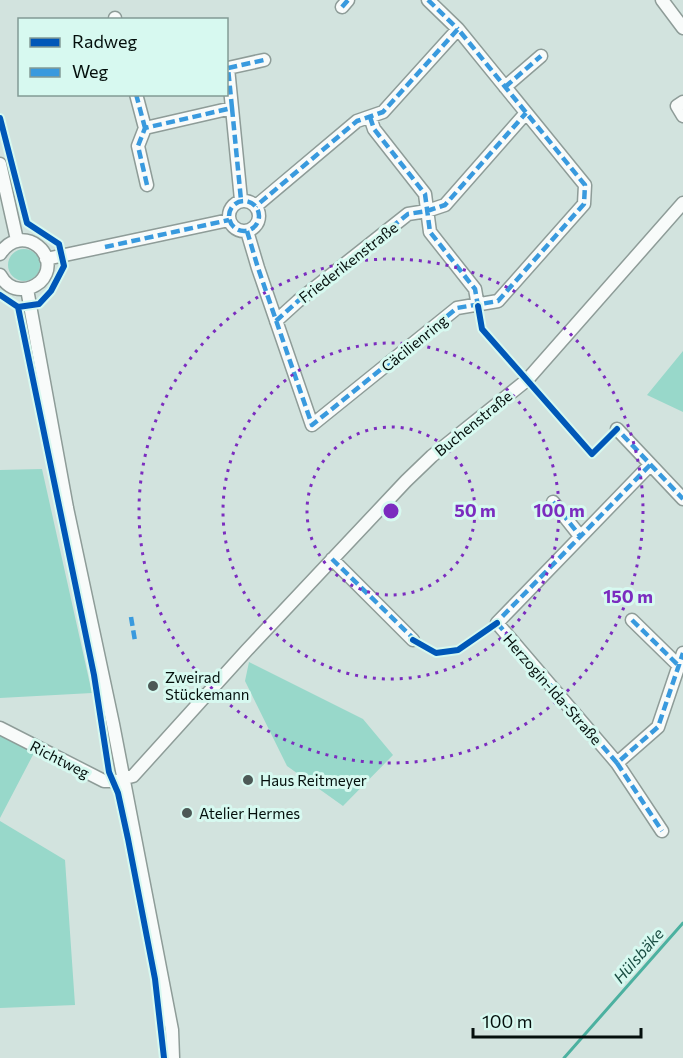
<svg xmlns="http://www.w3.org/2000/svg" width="683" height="1058" viewBox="0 0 683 1058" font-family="Commissioner,sans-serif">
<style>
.green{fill:#98d8ca}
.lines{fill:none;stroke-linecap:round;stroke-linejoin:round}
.stream{stroke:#4cb1a0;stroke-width:3}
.minor-casing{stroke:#8e9c98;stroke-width:15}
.minor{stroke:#f8fbfa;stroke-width:12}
.quiet{stroke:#399ade;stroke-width:4.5;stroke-dasharray:9 4.5;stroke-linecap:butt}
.cycleway-casing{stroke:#d7f9f0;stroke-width:10}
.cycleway{stroke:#0057b8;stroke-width:6}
.ring{fill:none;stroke:#7b2cbf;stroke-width:3;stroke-dasharray:3 6}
.poi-dot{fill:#4c5956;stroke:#d7f9f0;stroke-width:2}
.labels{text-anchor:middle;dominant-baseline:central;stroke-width:6;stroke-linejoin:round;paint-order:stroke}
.street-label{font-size:15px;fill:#040f0c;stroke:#d7f9f0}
.poi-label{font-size:15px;fill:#040f0c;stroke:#d7f9f0;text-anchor:start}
.water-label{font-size:16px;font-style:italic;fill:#1a4d42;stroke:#d7f9f0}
.centre{fill:#7b2cbf;stroke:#d7f9f0;stroke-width:3}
.ring-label{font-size:18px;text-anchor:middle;font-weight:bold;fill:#7b2cbf;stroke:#d7f9f0;stroke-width:6;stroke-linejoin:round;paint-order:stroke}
</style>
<rect width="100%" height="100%" fill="#d2e3de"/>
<path class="green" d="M8 265a16 16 0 1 1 32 0a16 16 0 1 1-32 0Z
M683,351V412L647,395Z
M42,469L92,693L0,698V470Z
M249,662L363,719L393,755L343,806L287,766L245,681Z
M0,734L35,751L0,818Z
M0,821L65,860L75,1005L0,1008Z"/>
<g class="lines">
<path class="stream" d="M564,1058L683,923"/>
<defs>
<path id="minor" d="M428,0L458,29
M662,0L683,28
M342,7L348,0
M115,18V20
M505,87L541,56
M136,94L145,128
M683,102L677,106L683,116
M232,108L228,68L264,60
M370,117L374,129L425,194L430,232L475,289L478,306
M0,164L17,240
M147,185L138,146L145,128L232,108L241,200
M229 216a15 15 0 1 1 30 0a15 15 0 1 1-30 0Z
M247,231L258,268L312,425L457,308L498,301L584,204L585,185L458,29L383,112L357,121L256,206
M0,254C22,220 65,257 40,282C35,286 29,289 23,289C13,290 5,284 0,275
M46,259L229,220
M27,289L67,508L113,724L172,1030L173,1058
M276,321L298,301L408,214L427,211L445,205L526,113
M617,429L683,499
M650,465L497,623L617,763L658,727L683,653
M553,502L580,536
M332,559L413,640
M632,620L678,665
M0,728L104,781H113L133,776L247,650L406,481L432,456L527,380L683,203
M617,763L662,831"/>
</defs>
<use href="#minor" class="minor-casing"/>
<use href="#minor" class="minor"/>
<path class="quiet" d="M428,0L458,29
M342,7L348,0
M115,18V20
M505,87L541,56
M136,94L145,128
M232,108L228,68L264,60
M370,117L374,129L425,194L430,232L475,289L479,312
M147,185L138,146L145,128L232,108L241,200
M229 216a15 15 0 1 1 30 0a15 15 0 1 1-30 0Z
M247,231L258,268L312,425L457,308L498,301L584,204L585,185L458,29L383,112L357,121L256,206
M105,247L229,220
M276,321L298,301L408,214L427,211L445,205L526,113
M613,433L617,429L683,499
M553,502L580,536
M332,559L417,642
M131,617L135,641
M632,620L678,665
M497,623L617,763L658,727L683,653
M493,626L650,465
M617,763L662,831"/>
<defs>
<path id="cycleway" d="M0,118L27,223L59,244L64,266L51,291L39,304L18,307L0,295
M478,306L482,329L592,454L617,429
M18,307L94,675L109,772L118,793L128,839L155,979L164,1058
M413,640L436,653L458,650L497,623"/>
</defs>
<use href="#cycleway" class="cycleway-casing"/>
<use href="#cycleway" class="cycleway"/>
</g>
<g class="ring">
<circle cx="391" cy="511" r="84"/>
<circle cx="391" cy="511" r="168"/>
<circle cx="391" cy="511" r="252"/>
</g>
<g class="poi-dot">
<circle cx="153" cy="686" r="6"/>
<circle cx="248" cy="780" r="6"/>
<circle cx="187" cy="813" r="6"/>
</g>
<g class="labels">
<g class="street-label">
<text transform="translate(348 262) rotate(-38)">Friederikenstraße</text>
<text transform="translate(414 343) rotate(-39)">Cäcilienring</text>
<text transform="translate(473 423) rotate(-39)">Buchenstraße</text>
<text transform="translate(553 689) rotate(49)">Herzogin-Ida-Straße</text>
<text transform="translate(60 759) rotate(27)">Richtweg</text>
</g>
<g class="poi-label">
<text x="165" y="677">Zweirad<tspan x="165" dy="17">Stückemann</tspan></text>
<text x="260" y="780">Haus Reitmeyer</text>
<text x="199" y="813">Atelier Hermes</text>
</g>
<g class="water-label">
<text transform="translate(638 955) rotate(-49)">Hülsbäke</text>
</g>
</g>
<circle cx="391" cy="511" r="9" class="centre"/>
<g class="ring-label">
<text x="475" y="517">50 m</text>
<text x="559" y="517">100 m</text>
<text x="628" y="603">150 m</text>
</g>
<rect x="18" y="18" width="210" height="78" fill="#d7f9f0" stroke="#839b95" stroke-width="1.5"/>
<rect x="30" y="38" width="30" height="9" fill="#0057b8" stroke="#839b95" stroke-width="1.5"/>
<text x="72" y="48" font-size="18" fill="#040f0c">Radweg</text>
<rect x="30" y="68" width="30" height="9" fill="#399ade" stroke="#839b95" stroke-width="1.5"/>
<text x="72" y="78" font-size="18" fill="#040f0c">Weg</text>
<path d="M473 1028v9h168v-9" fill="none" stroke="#040f0c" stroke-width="3"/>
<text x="482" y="1028" font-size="18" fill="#040f0c" stroke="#d7f9f0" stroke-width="4.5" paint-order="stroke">100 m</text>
</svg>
